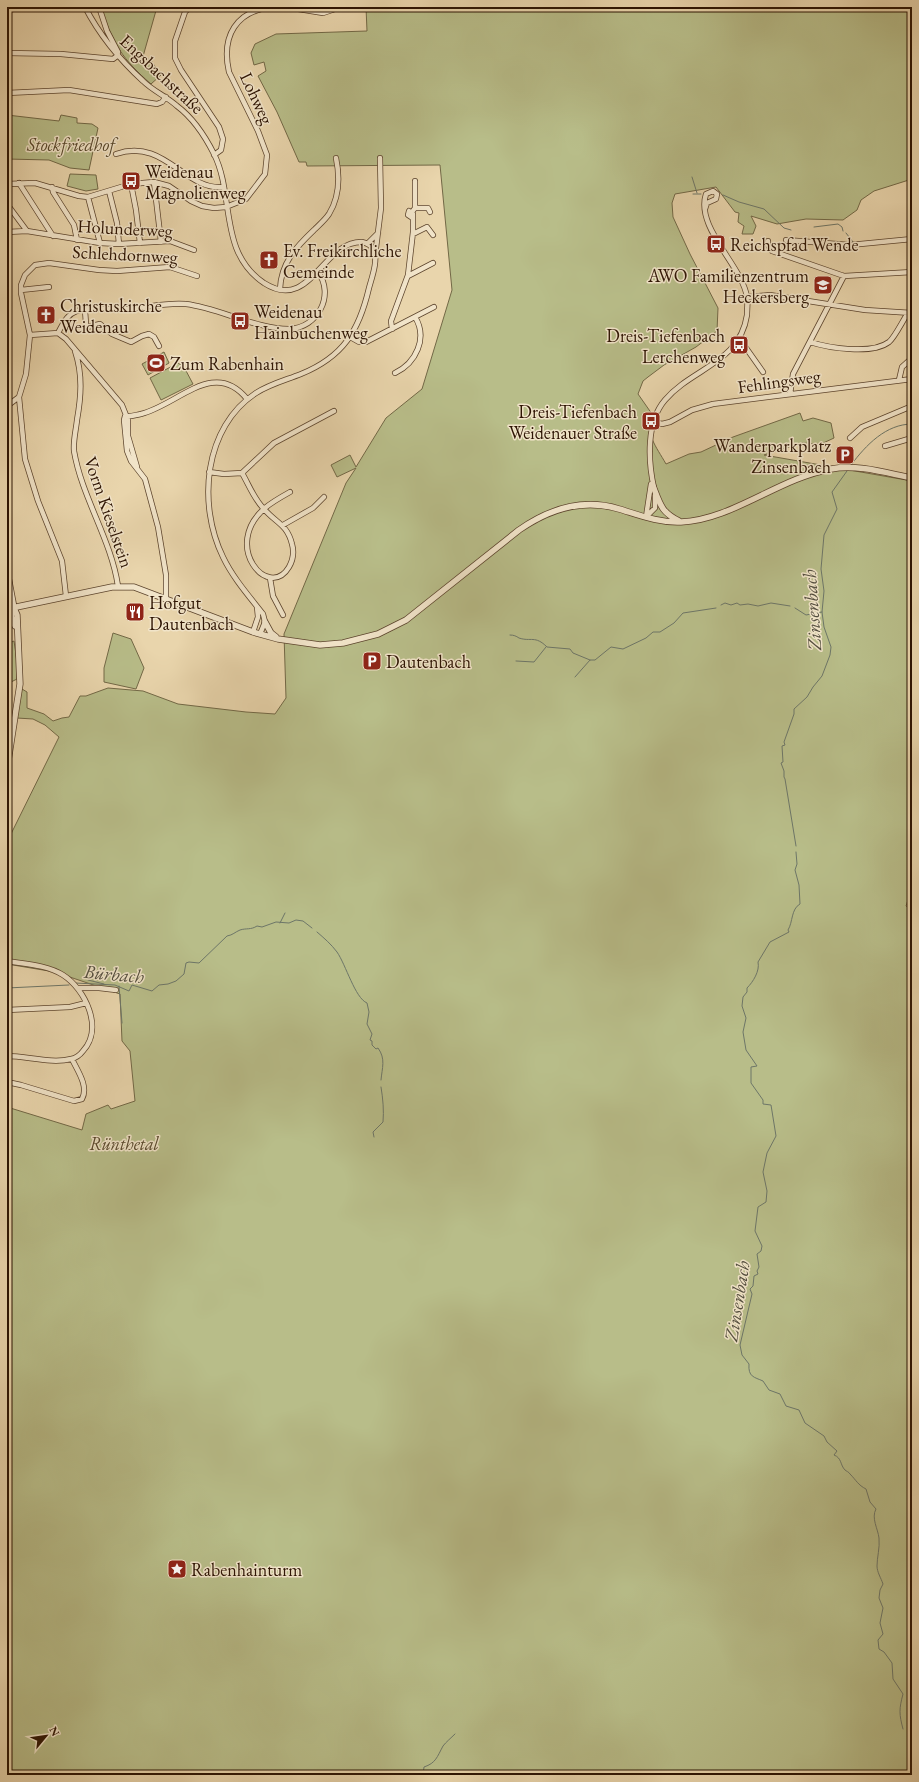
<svg xmlns="http://www.w3.org/2000/svg" width="919" height="1782" viewBox="0 0 919 1782" font-family="'EB Garamond',serif">
<style>
.green{fill:#b8bd89;stroke:#726846}
.lines{fill:none;stroke-linecap:round;stroke-linejoin:round}
.stream{stroke:#6d7668;stroke-width:1}
.minor-casing{stroke:#5c442d;stroke-width:6}
.tertiary-casing{stroke:#5c442d;stroke-width:7}
.minor{stroke:#f1e4c9;stroke-width:4.5}
.tertiary{stroke:#f1e4c9;stroke-width:5.5}
.labels{text-anchor:middle;dominant-baseline:central;stroke-width:3;stroke-linejoin:round;paint-order:stroke}
.street-label{font-size:18px;fill:#2d1403;stroke:#f1e4c9}
.park-label{font-size:18px;font-style:italic;fill:#57472b;stroke:#f1e4c9}
.poi-label{font-size:18px;fill:#2d1403;stroke:#f1e4c9;text-anchor:start}
.water-label{font-size:19px;font-style:italic;fill:#524d3e;stroke:#f1e4c9}
</style>
<rect width="100%" height="100%" fill="#e9d5ac"/>
<filter id="stains"><feTurbulence type="fractalNoise" baseFrequency=".005" numOctaves="4"/><feColorMatrix values="0 0 0 0 .2 0 0 0 0 .09 0 0 0 0 .02 0 0 0 .5 -.17"/></filter>
<radialGradient id="worn" r=".72"><stop offset=".6" stop-color="#630" stop-opacity="0"/><stop offset="1" stop-color="#630" stop-opacity=".3"/></radialGradient>
<path class="green" d="M101,7H110L114,11L123,7H157L142,60L150,59L161,75L151,84C123,60 112,43 101,7Z
M366,7H912V179L874,191L861,200L857,210L843,220L806,219L777,224L751,216L756,226L753,234H742L744,226L738,222L739,213L735,212L716,187L675,194L672,203L673,217L690,254L718,308L717,331L696,347L664,365L648,377L643,381L638,394L652,414C645,435 656,446 666,464L689,454L701,452L733,437L800,413L803,421L813,418L831,423L834,438L821,444L802,443L764,455L912,481V888L906,906L912,910V1775H7V1107L82,1130L86,1114L108,1105L111,1109L135,1101L130,1051L122,1041L120,994L55,972L7,964V842L59,737L45,725L33,719L17,718L19,699L22,689L27,692V708L44,714L53,721L62,718L69,717L80,696H86L108,688L143,691L178,704L246,712L275,714L286,698L284,634L346,483L356,468L337,477L331,465L350,455L356,467L386,418L422,389L452,290L440,165L307,166L306,162H299L277,112L258,76L266,71L264,62L254,65L251,53L255,44L276,34L367,31Z
M7,115L59,121L61,115L77,118V123L92,124L98,128L89,170L70,168L49,160L7,159Z
M70,174L96,175L98,189L86,191L67,186Z
M164,352L169,363L148,375L142,364Z
M178,363L184,367L193,384L161,400L150,378Z
M113,633L131,639L144,668L136,689L104,682V668Z
M14,641L17,662V679L7,684V644Z"/>
<g class="lines">
<path class="stream" d="M692,177L697,193
M693,194H701
M723,195L739,202L764,209L784,228L791,230
M814,227L838,224L842,227L843,231
M846,233L853,242
M851,465C866,445 886,424 912,424
M721,605L725,603L731,605L737,603L740,605L748,604L758,606L771,603L790,606
M795,608L806,615L822,612
M510,635C514,635 516,636 519,638C531,642 535,635 547,647L570,649L573,653L590,660
M516,661L534,662L546,647
M575,677L590,660H595L611,647L623,649L646,638L653,632H660L674,623L683,613L716,608
M796,846L785,779L784,777V771L781,763L783,762L782,746L785,745L784,742L794,714V709L807,697L813,687L822,676L830,655L831,647L824,627L822,612L824,591L821,569L824,535L837,509L832,492L847,471
M796,852L797,864L795,870L799,885L800,904C791,909 793,922 788,930L789,932L770,942L758,962C760,971 753,982 747,988V992L743,997L742,1006L746,1018L743,1032L746,1050L757,1066L751,1067V1083L763,1100V1104L771,1105L776,1136L767,1153L763,1172L767,1191L766,1202L758,1207L755,1231L762,1246L761,1251L757,1254L759,1267L757,1271L758,1274L754,1276L753,1286L750,1289L752,1294L740,1345L742,1355L749,1364C748,1377 754,1377 763,1381L769,1390L780,1394L786,1406L799,1410L805,1423L824,1436L827,1442L837,1451L834,1455C842,1458 840,1465 845,1470C846,1471 849,1472 850,1474C856,1480 858,1485 866,1489L870,1502L876,1509C871,1518 878,1529 879,1538C880,1548 877,1557 877,1566C877,1572 881,1578 883,1584L880,1590L879,1598L883,1608L880,1623L883,1634L878,1640L879,1649L884,1652L892,1663L893,1679L903,1694C899,1709 899,1714 903,1729
M280,923L285,913
M317,932C324,938 331,944 337,952C346,965 355,998 367,1003L369,1012L367,1024L372,1034L370,1040L372,1041V1045L376,1049L378,1048C386,1059 382,1068 381,1080
M88,980L104,984
M75,983L115,985L129,991L132,985L152,991L159,985L168,984L176,981L184,974L186,963L189,962L199,963L227,936C233,935 235,932 240,930C246,928 251,930 257,926L262,927L276,922L289,923L296,920L303,921L312,928
M119,986L122,1023
M7,988L69,985
M374,1137L373,1132L383,1122C384,1111 383,1099 381,1087
M423,1775L424,1767C436,1763 437,1757 443,1746C446,1742 451,1738 455,1734"/>
<defs>
<path id="minor" d="M85,7C100,36 119,59 143,81C153,91 166,96 177,106C193,118 205,136 214,154C235,196 218,252 264,283C311,313 322,241 362,242C367,243 371,245 374,250
M190,7L185,12L175,41V58L181,70L219,127L223,139L221,150L214,155
M286,7L323,13L341,7
M7,10L27,7
M7,53L61,54L113,59L117,56L118,52L107,31L99,7
M7,93L69,90L157,104L162,102L166,97
M116,154C164,137 185,191 223,187
M154,182L161,242
M19,183L53,236
M7,184L35,183L79,196L88,197L131,184L154,182L169,186L191,201L202,206L214,208L226,207L246,199L265,174L267,155L258,131L229,72C221,36 236,10 274,7
M131,184L136,210L140,243
M52,187L53,192L74,225L77,240
M109,191L117,223L119,244
M88,197L100,243
M7,204L27,231
M415,208H428L430,212
M412,212L415,208V181
M7,232L27,231L100,243L119,244L170,241L194,250
M413,234L427,227L433,235
M786,240L850,245L912,239
M768,241V245L772,251L844,276L912,272
M368,243L378,233
M408,276L433,263
M280,289C281,263 296,247 314,230C319,225 325,220 329,214C340,196 340,177 336,158
M21,290L49,287
M747,297L770,295L865,310L912,313
M85,310L86,324L87,327L100,324L112,334L131,342L142,336L149,334L154,337L159,346
M392,329L391,321L408,275L413,232V214L409,211L408,215L411,217
M58,333C63,324 66,315 77,311C89,306 112,310 125,309C145,308 166,302 186,304C219,308 256,329 289,329C318,328 335,295 318,272
M30,335L58,333L66,339L122,405L128,420V436L137,467
M350,337L359,342H366L434,307
M739,338L763,372
M810,342C829,348 872,355 889,342C895,337 903,320 908,313
M75,351C83,375 81,397 77,420C76,430 73,441 74,451C82,498 111,539 118,586
M395,373C416,363 428,338 415,317
M899,380L902,367L912,358
M790,394L793,374L844,276
M19,397L25,459L38,501L62,561L66,596
M7,406L19,397L26,374L30,335L21,293V285L25,275L35,265L49,263L99,270L117,271L170,267L197,276
M125,416L124,420L127,451L131,461L145,479L158,527L166,575V598
M125,416C131,417 135,415 141,414C178,405 214,358 247,399
M654,422L662,424L670,422L692,410L713,404L912,379
M850,438L862,427L912,406
M885,446L912,438
M209,472L224,474L242,473L274,443L334,411
M242,473C249,485 254,499 264,509C276,523 287,524 292,544C294,551 293,560 289,567C269,601 221,546 265,508C272,502 281,497 290,492
M654,488C648,461 646,422 665,400C692,368 740,363 747,315C747,309 748,302 747,297C742,265 695,228 706,194L713,191L717,194L716,199L707,203L705,209
M646,517L655,508V495
M646,517L651,484
M283,525L313,508L324,497
M270,578L273,596L283,615
M253,632L258,617L257,607
M260,634L265,622L263,614C249,596 233,578 223,557C197,504 204,427 256,393C270,384 286,380 301,374C343,357 359,331 369,288C372,277 378,261 374,250L376,248L381,208L380,158
M7,961C25,964 47,965 63,975C85,989 104,1028 83,1051C80,1055 76,1058 71,1059C51,1064 27,1056 7,1056
M78,988H99L116,990
M7,1010L70,1007L86,1003
M7,1082L21,1085L74,1101L82,1099C89,1086 77,1070 72,1059"/>
<path id="tertiary" d="M653,486C660,504 661,512 679,521
M7,571L14,608L17,615L20,684L7,768
M14,608L11,616L15,626
M7,609L112,587H134L253,632L278,639L320,645L343,643L378,634L406,620L519,530C549,509 583,498 619,509C639,515 659,523 681,522C732,520 779,478 831,469C858,464 886,473 912,478
M265,622L271,633L276,637"/>
</defs>
<use href="#minor" class="minor-casing"/>
<use href="#tertiary" class="tertiary-casing"/>
<use href="#minor" class="minor"/>
<use href="#tertiary" class="tertiary"/>
</g>
<defs>
<symbol id="bus-square" viewBox="-11 -11 22 22"><rect x="-9" y="-9" width="18" height="18" rx="4" fill="#8f2418" stroke="#f1e4c9"/><path d="M-5-6H5V4H4V6H2V4H-2V6H-4V4H-5ZM-3.5-4V0h7V-4ZM-3.5 1.2v1.5H-2V1.2ZM2 1.2v1.5H3.5V1.2Z" fill="#fff"/></symbol>
<symbol id="church-square" viewBox="-11 -11 22 22"><rect x="-9" y="-9" width="18" height="18" rx="4" fill="#8f2418" stroke="#f1e4c9"/><path d="M-1.2-6h2.4v3.5h3.3v2.4h-3.3V6h-2.4V-.1h-3.3v-2.4h3.3Z" fill="#fff"/></symbol>
<symbol id="school-square" viewBox="-11 -11 22 22"><rect x="-9" y="-9" width="18" height="18" rx="4" fill="#8f2418" stroke="#f1e4c9"/><path d="M0-5L7-2L0 1L-7-2ZM-4 1L0 2.5L4 1V4Q0 6-4 4Z" fill="#fff"/></symbol>
<symbol id="stadium-square" viewBox="-11 -11 22 22"><rect x="-9" y="-9" width="18" height="18" rx="4" fill="#8f2418" stroke="#f1e4c9"/><path d="M0-5a6.5 5 0 1 0 0 10a6.5 5 0 1 0 0-10ZM-3.5-1.8h7v3.6h-7Z" fill="#fff"/></symbol>
<symbol id="parking-square" viewBox="-11 -11 22 22"><rect x="-9" y="-9" width="18" height="18" rx="4" fill="#8f2418" stroke="#f1e4c9"/><path d="M-3.5-5.5H1a3.5 3.5 0 0 1 0 7H-1V5.5H-3.5ZM-1-3.4V-.6H.8a1.4 1.4 0 0 0 0-2.8Z" fill="#fff"/></symbol>
<symbol id="restaurant-square" viewBox="-11 -11 22 22"><rect x="-9" y="-9" width="18" height="18" rx="4" fill="#8f2418" stroke="#f1e4c9"/><path d="M-5-6h1v4h1v-4h1v4h1v-4h1v5L-1.5 .5V6h-2V.5L-5-1ZM5-6V6H3V1.5H1.5Q1.5-4 5-6Z" fill="#fff"/></symbol>
<symbol id="sight-square" viewBox="-11 -11 22 22"><rect x="-9" y="-9" width="18" height="18" rx="4" fill="#8f2418" stroke="#f1e4c9"/><path d="M0-6L1.8-2.2L6-1.7L2.9 1.2L3.7 5.4L0 3.3L-3.7 5.4L-2.9 1.2L-6-1.7L-1.8-2.2Z" fill="#fff"/></symbol>
</defs>
<g fill-rule="evenodd">
<use href="#bus-square" x="120" y="170" width="22" height="22"/>
<use href="#bus-square" x="705" y="233" width="22" height="22"/>
<use href="#church-square" x="258" y="249" width="22" height="22"/>
<use href="#school-square" x="812" y="274" width="22" height="22"/>
<use href="#church-square" x="35" y="304" width="22" height="22"/>
<use href="#bus-square" x="229" y="310" width="22" height="22"/>
<use href="#bus-square" x="728" y="334" width="22" height="22"/>
<use href="#stadium-square" x="145" y="352" width="22" height="22"/>
<use href="#bus-square" x="640" y="410" width="22" height="22"/>
<use href="#parking-square" x="834" y="444" width="22" height="22"/>
<use href="#restaurant-square" x="124" y="601" width="22" height="22"/>
<use href="#parking-square" x="361" y="650" width="22" height="22"/>
<use href="#sight-square" x="166" y="1558" width="22" height="22"/>
</g>
<g class="labels">
<g class="street-label">
<text transform="translate(162 74) rotate(43)">Engsbachstraße</text>
<text transform="translate(257 98) rotate(65)">Lohweg</text>
<text transform="translate(125 228) rotate(3)">Holunderweg</text>
<text transform="translate(125 254) rotate(3)">Schlehdornweg</text>
<text transform="translate(779 381) rotate(-8)">Fehlingsweg</text>
<text transform="translate(109 512) rotate(71)">Vorm Kieselstein</text>
</g>
<g class="park-label">
<text x="71" y="144">Stockfriedhof</text>
<text x="124" y="1143">Rünthetal</text>
</g>
<g class="poi-label">
<text x="145" y="171">Weidenau<tspan x="145" dy="21">Magnolienweg</tspan></text>
<text x="730" y="244">Reichspfad Wende</text>
<text x="283" y="250">Ev. Freikirchliche<tspan x="283" dy="21">Gemeinde</tspan></text>
<text x="809" y="275" text-anchor="end">AWO Familienzentrum<tspan x="809" dy="21">Heckersberg</tspan></text>
<text x="60" y="305">Christuskirche<tspan x="60" dy="21">Weidenau</tspan></text>
<text x="254" y="311">Weidenau<tspan x="254" dy="21">Hainbuchenweg</tspan></text>
<text x="725" y="335" text-anchor="end">Dreis-Tiefenbach<tspan x="725" dy="21">Lerchenweg</tspan></text>
<text x="170" y="363">Zum Rabenhain</text>
<text x="637" y="411" text-anchor="end">Dreis-Tiefenbach<tspan x="637" dy="21">Weidenauer Straße</tspan></text>
<text x="831" y="445" text-anchor="end">Wanderparkplatz<tspan x="831" dy="21">Zinsenbach</tspan></text>
<text x="149" y="602">Hofgut<tspan x="149" dy="21">Dautenbach</tspan></text>
<text x="386" y="661">Dautenbach</text>
<text x="191" y="1569">Rabenhainturm</text>
</g>
<g class="water-label">
<text transform="translate(812 610) rotate(-94)">Zinsenbach</text>
<text transform="translate(114 974) rotate(5)">Bürbach</text>
<text transform="translate(737 1301) rotate(-81)">Zinsenbach</text>
</g>
</g>
<rect width="919" height="1782" fill="none" stroke="#e9d5ac" stroke-width="24"/>
<rect x="8" y="8" width="903" height="1766" fill="none" stroke="#2d1403" stroke-width="2"/>
<rect x="12" y="12" width="895" height="1758" fill="none" stroke="#2d1403"/>
<g transform="translate(46 1736) rotate(61)" stroke="#f1e4c9" stroke-width="3" paint-order="stroke">
<path d="M0-3L7 15L0 10L-7 15Z" fill="#2d1403"/>
<text y="-6" font-size="11" font-weight="bold" text-anchor="middle" fill="#2d1403">N</text>
</g>
<rect width="100%" height="100%" filter="url(#stains)"/>
<rect width="100%" height="100%" fill="url(#worn)"/>
</svg>
